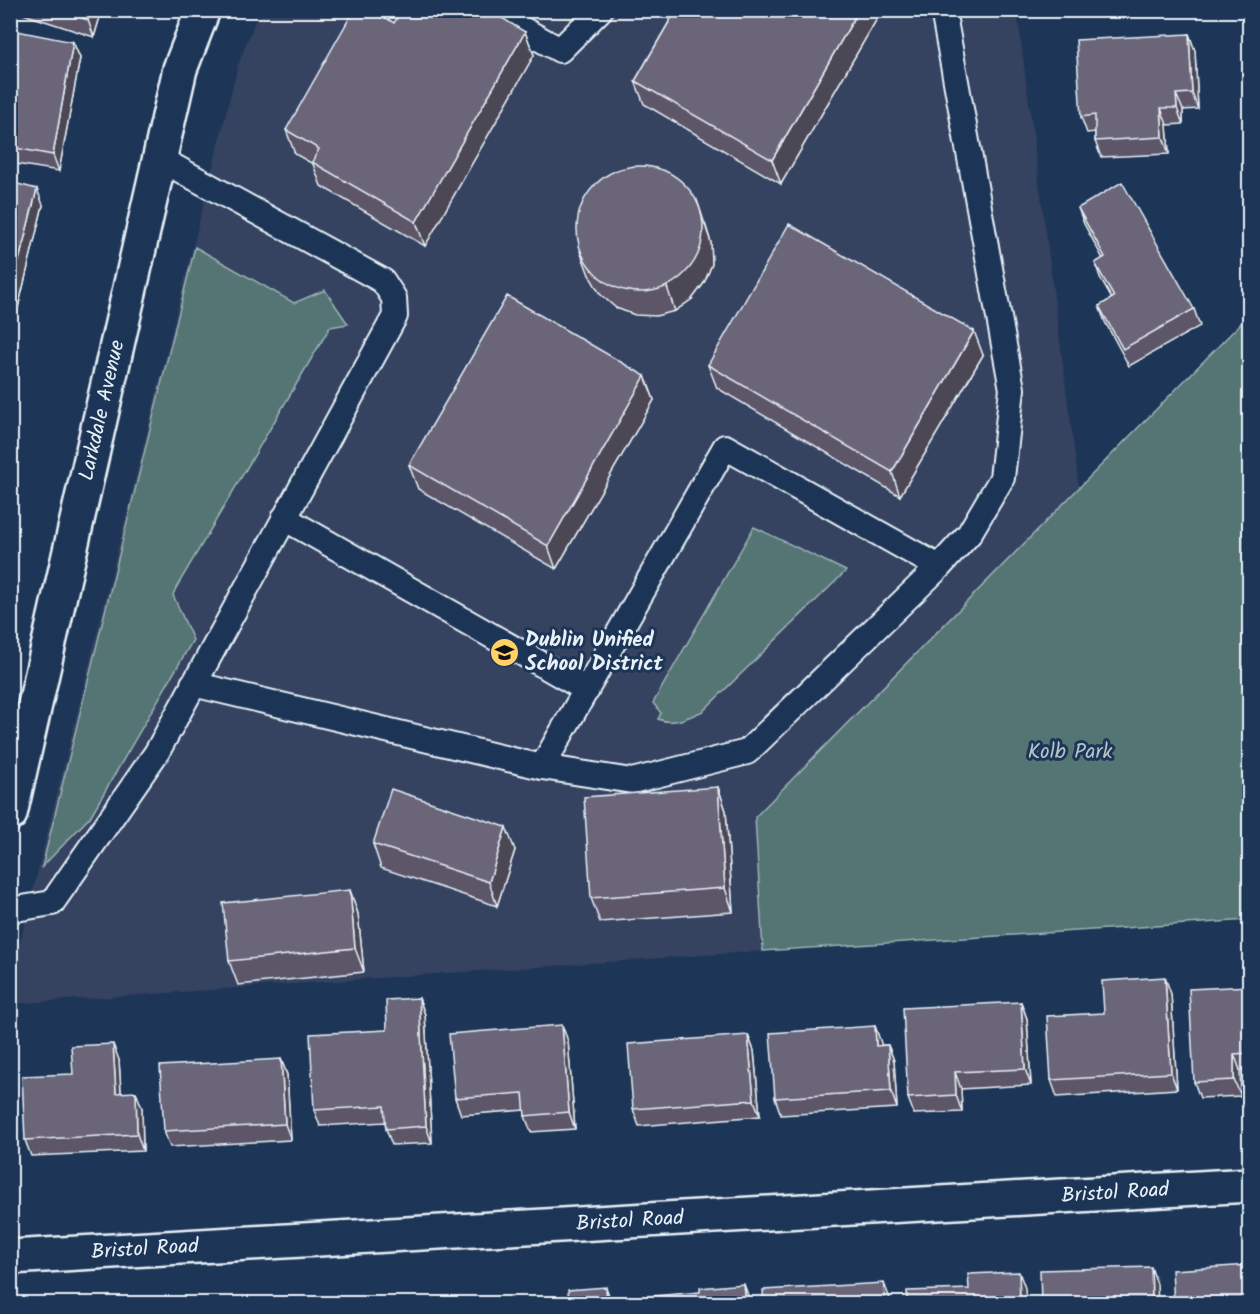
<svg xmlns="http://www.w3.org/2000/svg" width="1260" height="1314" viewBox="0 0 1260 1314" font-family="Kalam,sans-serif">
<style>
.built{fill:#344361}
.green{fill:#547574;stroke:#9eb3b6;stroke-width:1.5}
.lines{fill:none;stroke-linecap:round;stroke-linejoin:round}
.service-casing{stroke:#e8f1f8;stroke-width:28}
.minor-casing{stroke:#e8f1f8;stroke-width:38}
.service{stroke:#1d3557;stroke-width:24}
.minor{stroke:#1d3557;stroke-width:33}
.wall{fill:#5c5768;stroke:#e8f1f8;stroke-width:1.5}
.shaded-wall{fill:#4b4755;stroke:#e8f1f8;stroke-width:1.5}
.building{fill:#6b6579;stroke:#e8f1f8;stroke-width:1.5}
.labels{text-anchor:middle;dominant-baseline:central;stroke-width:6;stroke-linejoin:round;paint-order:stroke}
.street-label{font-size:21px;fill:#e8f1f8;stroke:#1d3557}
.poi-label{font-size:21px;font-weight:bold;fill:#e8f1f8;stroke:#1d3557;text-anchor:start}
.park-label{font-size:21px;fill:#b4c6ca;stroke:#1d3557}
</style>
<rect width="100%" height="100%" fill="#1d3557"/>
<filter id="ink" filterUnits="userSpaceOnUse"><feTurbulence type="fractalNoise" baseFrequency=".0167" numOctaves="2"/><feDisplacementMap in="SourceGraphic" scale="12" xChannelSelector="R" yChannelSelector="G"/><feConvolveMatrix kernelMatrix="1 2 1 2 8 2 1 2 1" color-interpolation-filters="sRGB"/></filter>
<g filter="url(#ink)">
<path class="built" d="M533,10L536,13L539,10L1017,11L1079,487L755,817L763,951L11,1004V979L238,65L255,21L263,11Z"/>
<path class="green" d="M195,247L294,303L325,290L348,324L330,327L176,588L173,595L193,640L90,817L42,867Z
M1249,315V920L763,951L755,817Z
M754,527L846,571L703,711C688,717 674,726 658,719L661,713L653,703Z"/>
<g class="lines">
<defs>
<path id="service" d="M488,10L560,50L600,10
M284,518L587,690
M193,684L542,767L632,781L747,752L939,567L969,534L1002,478L1012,389L943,10
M542,767L725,447L939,567
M10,910L52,903L157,752L395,316L394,298L383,281L160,159"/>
<g id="minor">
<path id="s1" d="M10,814L180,69L203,10"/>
<path id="s2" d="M10,1257L1250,1185"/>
</g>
</defs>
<use href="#service" class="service-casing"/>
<use href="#minor" class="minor-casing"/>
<use href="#service" class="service"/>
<use href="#minor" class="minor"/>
</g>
<path class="wall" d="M11,10H102L94,37Z
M676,10H876L878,17L781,184L644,104L635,81Z
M394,23L525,32L534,55L425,246L321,186L313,164L295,154L286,130Z
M1189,34L1195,51L1198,109L1183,110V124L1167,125L1169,154L1101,157L1095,141V132L1087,133L1081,117Z
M10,37L73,42L80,58L59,171L10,163Z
M10,182L43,205L16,316L10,315Z
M1078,208L1194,309L1200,326L1129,366L1105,322L1099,306L1112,299L1101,280L1095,263L1103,259L1084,224Z
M705,223L711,243L712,264L704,283L692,299L675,311L656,316L635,315L616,308L600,294L589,275L580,251Z
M983,355L900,496L717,388L708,365Z
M645,376L654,400L556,569L418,489L409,465Z
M718,787L726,811L733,912L600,922L591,898Z
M373,844L515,850L497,906L381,868Z
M350,890L358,914L364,972L238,985L229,961Z
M1250,986V1070H1240L1241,1096L1200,1098L1194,1082Z
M1171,994L1177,1089L1057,1097L1051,1080L1104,1013Z
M419,998L425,1015L432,1143L392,1145L386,1129L385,1122L320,1126L314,1110L387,1030Z
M1021,1002L1027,1019L1031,1085L961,1089L962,1112L914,1114L908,1098Z
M875,1026L881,1045H888L894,1061L897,1108L781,1115L775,1098Z
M748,1035L754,1051L760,1116L639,1126L633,1109Z
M568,1041L575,1129L531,1132L525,1116V1110L461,1115L455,1098Z
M281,1059L287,1075L291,1140L170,1147L164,1131Z
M119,1060L121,1092L142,1108L143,1151L31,1156L25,1140L73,1074Z"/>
<path class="shaded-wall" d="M91,10H102L94,37L88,20Z
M859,10H876L878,17L781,184L772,160Z
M525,32L534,55L425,246L416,222Z
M1189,34L1195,51L1198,109L1192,93Z
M73,42L80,58L59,171L53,155Z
M1176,94L1183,110V124L1177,108Z
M1161,108L1167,125L1169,154L1163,137Z
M37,189L43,205L16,316L10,303V296Z
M697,200L711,243L712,264L704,283L692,299L675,311L667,287Z
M974,331L983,355L900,496L892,472Z
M645,376L654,400L556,569L548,546Z
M718,787L726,811L733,912L725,888Z
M506,827L515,850L497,906L489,882Z
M350,890L358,914L364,972L355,948Z
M1165,977L1171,994L1177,1089L1171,1073Z
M419,998L425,1015L432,1143L426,1126Z
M1021,1002L1027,1019L1031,1085L1025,1069Z
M562,1025L568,1041L575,1129L569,1112Z
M875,1026L881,1043L882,1062L876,1046Z
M748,1035L754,1051L760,1116L754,1100Z
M113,1044L119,1060L122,1109L116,1093Z
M888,1045L894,1061L897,1108L891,1091Z
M1234,1054L1240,1070L1241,1096L1234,1080Z
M281,1059L287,1075L291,1140L285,1124Z
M955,1072L961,1089L962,1112L956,1095Z
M136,1092L142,1108L143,1151L137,1134Z
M1151,1267L1157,1284L1158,1304H1152Z
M1019,1272L1025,1288L1026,1304H1020Z
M884,1283L890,1299V1304H885Z
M744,1284L750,1301V1304H746Z
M606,1287L612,1304H607Z"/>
<path class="building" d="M57,10H91L88,20Z
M354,10H374L394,23L402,10H489L525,32L416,222L312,162L319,149L286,130Z
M676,10H859L772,160L635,81Z
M12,30L73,42L53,155L10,147V37Z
M1189,34L1192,93L1176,94L1177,108H1161L1163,137L1095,141V115L1081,117L1076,40Z
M577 229a63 63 0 1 1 126 0a63 63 0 1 1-126 0Z
M10,182L37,189L10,296Z
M1122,182L1194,309L1123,349L1099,306L1114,297L1095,263L1105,257L1078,208Z
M789,224L974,331L892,472L708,365Z
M507,296L645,376L548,546L409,465Z
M718,787L725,888L591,898L584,797Z
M391,789L506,827L489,882L373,844Z
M350,890L355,948L229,961L223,903Z
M1165,977L1171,1073L1051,1080L1047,1016L1104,1013L1102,981Z
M1250,986V1053L1234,1054V1080L1194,1082L1189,989Z
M419,998L426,1126L386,1129L384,1106L314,1110L310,1034L387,1030L386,1000Z
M1021,1002L1025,1069L955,1072L956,1095L908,1098L903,1008Z
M562,1025L569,1112L525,1116L523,1093L455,1098L449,1034Z
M875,1026L876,1046L888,1045L891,1091L775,1098L770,1033Z
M748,1035L754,1100L633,1109L628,1044Z
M113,1044L116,1093L136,1092L137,1134L25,1140L22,1076L73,1074L71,1046Z
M281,1059L285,1124L164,1131L160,1066Z
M1250,1265V1304H1174L1172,1270Z
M1151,1267L1152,1304H1041L1040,1270Z
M1019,1272L1020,1304H907V1291L969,1289L968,1274Z
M884,1283L885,1304H764L763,1290Z
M744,1284L746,1304H630V1298L700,1292V1288Z
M606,1287L607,1304H569L568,1290Z"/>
</g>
<defs>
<symbol id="school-disc" viewBox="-11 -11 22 22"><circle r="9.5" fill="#ffd166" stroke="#1d3557"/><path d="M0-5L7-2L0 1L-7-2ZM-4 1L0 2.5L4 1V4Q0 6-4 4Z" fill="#111"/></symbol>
</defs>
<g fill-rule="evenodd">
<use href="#school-disc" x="488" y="636" width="33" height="33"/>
</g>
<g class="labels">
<g class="street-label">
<text stroke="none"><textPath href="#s1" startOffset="414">Larkdale Avenue</textPath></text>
<text stroke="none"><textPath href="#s2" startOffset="1107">Bristol Road</textPath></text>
<text stroke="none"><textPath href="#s2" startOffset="621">Bristol Road</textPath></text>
<text stroke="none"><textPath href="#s2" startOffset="135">Bristol Road</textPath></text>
</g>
<g class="poi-label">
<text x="525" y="640">Dublin Unified<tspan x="525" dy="24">School District</tspan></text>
</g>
<g class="park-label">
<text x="1070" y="752">Kolb Park</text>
</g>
</g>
<rect width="1260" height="1314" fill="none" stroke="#1d3557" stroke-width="36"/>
<rect x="18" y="18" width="1224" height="1278" fill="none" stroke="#e8f1f8" stroke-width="2" filter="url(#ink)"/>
</svg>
